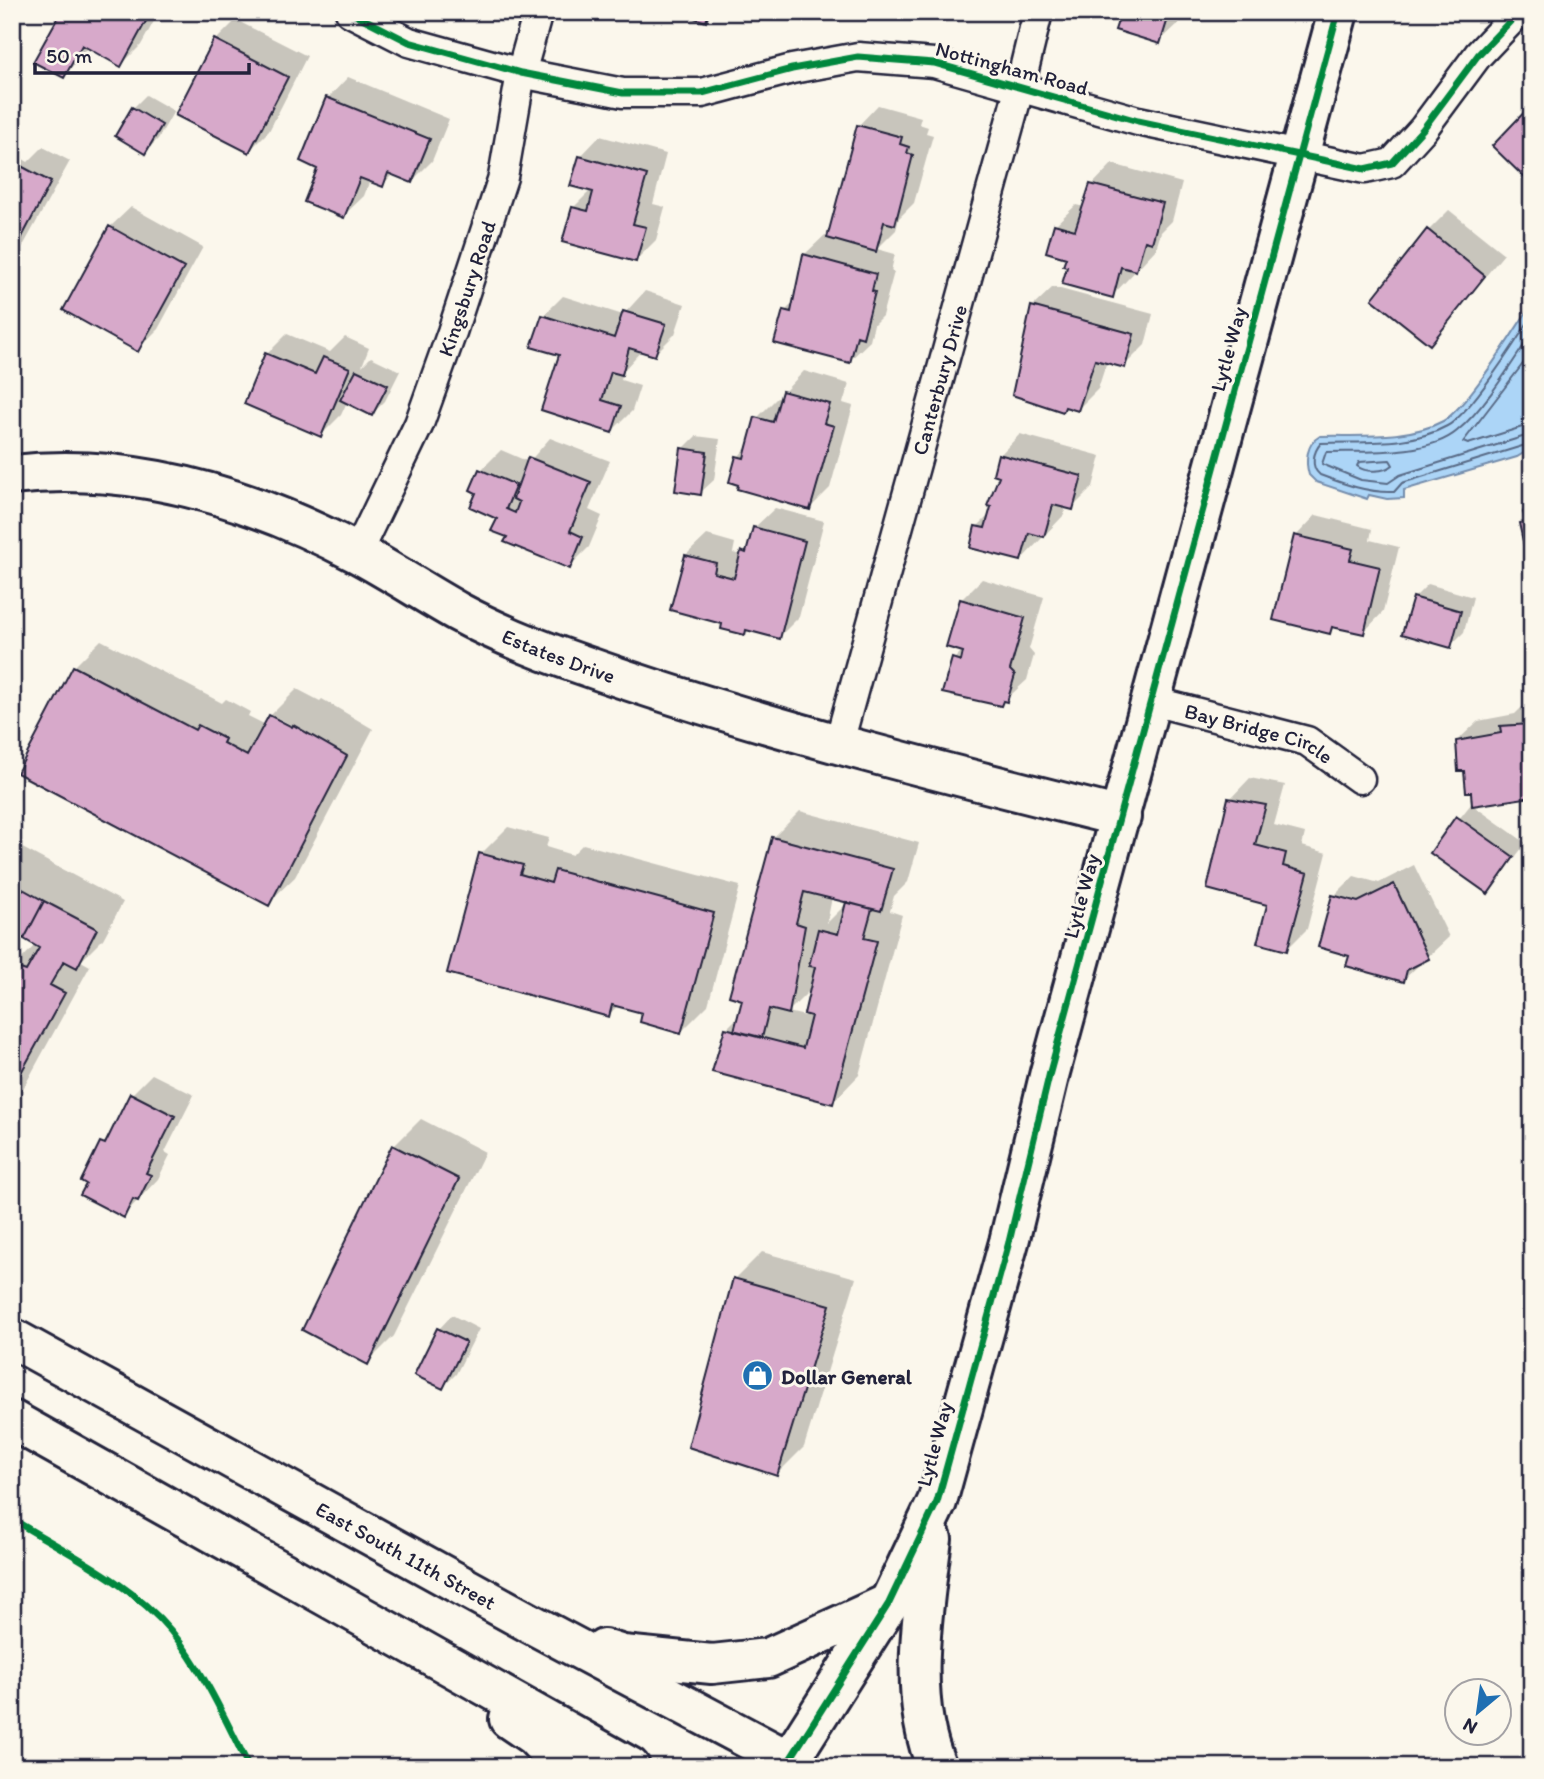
<svg xmlns="http://www.w3.org/2000/svg" width="1544" height="1779" viewBox="0 0 1544 1779" font-family="Itim,sans-serif">
<style>
.water{fill:#acd5f7;stroke:#758dac;stroke-width:2}
.shadow{fill:#0003;fill-rule:evenodd}
.lines{fill:none;stroke-linecap:round;stroke-linejoin:round}
.shore{stroke:#596a86;stroke-width:2}
.building{fill:#d7a9ca;stroke:#22223b;stroke-width:2}
.street-casing{stroke:#22223b;stroke-width:33}
.secondary-casing{stroke:#22223b;stroke-width:44}
.street{stroke:#fbf7ec;stroke-width:28}
.secondary{stroke:#fbf7ec;stroke-width:38}
.cycleway-casing{stroke:#fbf7ec;stroke-width:11}
.cycleway{stroke:#00873e;stroke-width:7}
.labels{text-anchor:middle;dominant-baseline:central;stroke-width:6;stroke-linejoin:round;paint-order:stroke}
.street-label{font-size:21px;fill:#22223b;stroke:#fbf7ec}
.poi-label{font-size:21px;font-weight:bold;fill:#22223b;stroke:#fbf7ec;text-anchor:start}
</style>
<rect width="100%" height="100%" fill="#fbf7ec"/>
<filter id="ink" filterUnits="userSpaceOnUse"><feTurbulence type="fractalNoise" baseFrequency=".0143" numOctaves="2"/><feDisplacementMap in="SourceGraphic" scale="14" xChannelSelector="R" yChannelSelector="G"/><feConvolveMatrix kernelMatrix="1 2 1 2 8 2 1 2 1" color-interpolation-filters="sRGB"/></filter>
<g filter="url(#ink)">
<path class="water" d="M1532,304V448L1517,457L1404,490V498L1387,499L1369,495L1367,499L1316,482L1309,475C1305,461 1306,444 1320,436C1359,435 1408,440 1443,421C1467,408 1515,329 1532,304Z"/>
<path class="shadow" d="M63,12H159L141,45L121,65L89,47L64,76Z
M1123,12H1183L1180,22L1159,42Z
M236,20L307,56L269,131L249,151L216,40Z
M348,77L449,119L432,161L412,181L394,173L382,185L370,180L364,196L343,216L320,168L328,98Z
M146,95L174,111L158,139L145,152L133,108Z
M878,105L921,117L919,124L928,127L926,133L933,135L914,203L899,218L896,230L877,249L895,254L891,271L894,272L882,316L874,324L870,341L849,361L785,311L795,301L804,255L825,235L829,236L858,126Z
M600,136L666,154L653,204L665,207L656,240L636,260L574,207L591,190L580,157Z
M43,147L70,161L12,266V157L15,154L28,162Z
M1112,164L1182,183L1172,221L1161,232L1156,249L1112,296L1070,266L1055,225L1076,205L1084,207L1092,185Z
M131,207L203,247L158,329L138,349L110,227Z
M1449,210L1504,254L1430,343L1429,230Z
M1053,287L1153,314L1145,345L1124,366L1107,361L1098,389L1078,409L1067,406L1063,410L1032,307Z
M645,291L685,304L675,334L655,354L642,350L624,370L621,380L640,386L632,411L612,431L561,354L543,316L563,296L623,315Z
M287,334L330,352L345,337L369,348L362,366L371,357L400,371L385,401L372,414L347,402L341,415L321,435L267,354Z
M804,371L849,384L843,403L853,406L830,488L810,508L731,481L738,457L749,445L757,418L777,398L782,399L784,392Z
M1020,434L1101,456L1093,487L1072,508L1066,506L1064,515L1021,560L977,527L991,513L1001,475L1000,455Z
M696,436L720,439L714,480L700,493L683,449Z
M550,438L610,461L589,510L602,516L589,547L569,567L509,536L479,492L481,470L501,450L529,462Z
M775,508L824,521L799,617L779,637L748,629L744,633L724,623L686,555L707,535L735,543L733,553L742,555L750,545L754,528Z
M1316,515L1372,529L1370,540L1399,547L1383,612L1363,633L1336,626L1330,632L1296,536Z
M982,579L1044,597L1029,649L1034,655L1027,680L1001,704L954,659L963,650L948,646L962,599Z
M1428,584L1473,597L1464,632L1450,646L1414,598Z
M101,640L222,703L226,699L250,712L248,716L266,725L270,716L297,689L320,701L322,699L373,729L295,877L268,903L74,667ZM278,718L301,730L299,733L278,722Z
M1532,706V795L1472,790L1457,741L1478,721L1515,714L1522,707Z
M1250,778L1285,785L1274,825L1305,833L1302,846L1327,853L1307,929L1286,950L1230,799Z
M1471,804L1526,843L1488,892L1432,853Z
M800,811L919,843L908,882L894,896L890,911L902,915L859,1075L833,1102L726,1029L740,1015L773,838ZM832,897L849,901L827,923ZM812,988L805,1016L788,1012Z
M508,827L549,838L546,847L572,855L583,844L740,886L708,1005L681,1032L644,1011L619,1005L608,1015L481,854Z
M15,844L123,902L103,939L81,961L90,966L12,1109V969L36,944L23,936L12,955V847Z
M1414,865L1449,937L1403,980L1351,955L1334,896L1354,876L1379,883Z
M152,1074L194,1095L165,1152L170,1155L158,1179L123,1216L83,1180L132,1094Z
M421,1119L485,1152L394,1336L367,1363L394,1146Z
M762,1252L856,1278L804,1447L777,1474L735,1279Z
M452,1315L479,1329L456,1374L443,1387L416,1374L439,1329Z"/>
<g class="lines">
<path class="shore" d="M1532,316C1517,340 1469,415 1447,426C1409,447 1362,441 1321,443C1313,452 1310,467 1320,475C1344,484 1368,493 1394,492L1402,483L1532,443
M1532,333C1512,363 1485,408 1457,431C1428,456 1363,451 1326,452L1322,464L1361,480L1388,483L1400,475L1532,434
M1532,352L1463,442L1468,444L1532,424
M1390,460L1393,465C1385,472 1365,473 1357,466L1359,462Z"/>
</g>
<path class="building" d="M61,12H151L121,67L82,45L64,78L33,62Z
M676,12H709L706,22Z
M1121,12H1170L1160,44L1115,30Z
M214,39L288,77L249,153L175,115Z
M326,97L430,139L412,183L388,173L383,187L360,178L344,218L304,202L317,169L300,161Z
M1532,104V175L1527,180L1492,146Z
M132,107L162,125L145,154L115,136Z
M857,125L902,137L900,144L909,147L907,153L913,155L895,225L884,222L876,252L827,238Z
M579,156L647,175L633,224L646,227L636,262L562,242L572,207L588,211L593,192L570,186Z
M21,166L51,182L12,256V183Z
M1090,184L1163,203L1152,243L1145,241L1136,271L1121,267L1113,298L1062,284L1067,267L1063,266L1066,258L1046,252L1054,224L1075,230Z
M109,226L184,268L138,352L63,310Z
M1427,229L1485,276L1430,345L1372,299Z
M803,254L876,274L872,291L875,292L863,338L857,336L850,363L774,343L783,310L791,312Z
M1031,306L1134,334L1125,368L1095,360L1078,411L1065,407L1063,412L1012,395Z
M623,311L666,324L655,356L629,348L622,375L611,372L602,400L621,406L612,433L541,410L559,355L531,347L542,315L614,338Z
M265,353L315,374L323,357L350,368L321,437L244,404Z
M356,370L388,385L372,416L340,400Z
M782,391L830,404L824,423L834,426L810,510L737,489L738,485L729,482L736,456L744,458L755,417L773,422Z
M681,448L707,452L701,495L675,491Z
M998,454L1082,476L1073,510L1053,505L1044,537L1029,533L1021,561L970,548L975,526L985,528L991,507L987,506L999,476L993,474Z
M528,457L591,482L570,531L583,537L570,569L504,542L507,537L491,531L497,519L470,507L476,493L470,490L479,469L516,485L506,509L515,513L519,502L513,499Z
M1532,496V582L1519,523L1526,522L1523,512Z
M753,527L805,541L780,639L746,630L745,635L721,629L722,624L670,610L685,555L716,563L714,573L734,578L741,551L746,553Z
M1294,535L1353,549L1350,560L1380,567L1364,634L1332,627L1330,634L1273,620Z
M1413,597L1461,611L1451,648L1402,634Z
M960,599L1025,618L1010,670L1015,675L1007,702L1003,701L1001,706L942,693L952,658L961,661L963,652L946,647Z
M73,666L195,730L198,725L225,739L223,743L247,756L269,715L292,727L293,725L347,756L269,906L17,773Z
M1530,724L1532,797L1472,806L1471,792H1466L1464,771H1458L1456,741L1501,733L1500,726Z
M1228,798L1266,805L1255,845L1286,853L1283,866L1308,873L1287,951L1257,943L1267,905L1207,889Z
M1456,816L1514,857L1488,894L1430,853Z
M772,837L893,869L881,911L804,892L796,923L805,926L789,1014L769,1009L762,1038L734,1031L742,1000L729,996Z
M479,853L523,865L520,874L551,883L555,870L714,913L681,1034L640,1022L642,1013L612,1005L609,1017L447,973Z
M12,883L44,901L24,939L12,933Z
M1394,884L1429,959L1407,970L1404,982L1346,966L1349,956L1318,947L1332,895L1358,902Z
M44,901L97,929L77,968L64,961L50,985L65,993L12,1089V966L26,971L39,948L24,939Z
M846,902L872,909L864,938L877,941L833,1104L712,1072L725,1028L803,1048L811,1016L804,1014L815,967L809,966L818,929L838,934Z
M130,1093L175,1116L146,1173L151,1175L138,1201L133,1199L124,1218L80,1195L86,1184L81,1181L100,1142L105,1144Z
M392,1145L459,1179L368,1365L302,1330Z
M733,1278L830,1305L777,1476L688,1447Z
M437,1328L466,1342L443,1389L414,1375Z"/>
<g class="lines">
<defs>
<g id="street">
<path d="M350,12L409,42L521,73L623,93H702L792,69L858,57L934,63L1138,121L1365,169L1392,163L1423,129L1478,55L1519,12"/>
<path id="s1" d="M357,553L419,424L452,332L503,177L521,73L538,12"/>
<path id="s2" d="M1152,701L1307,741L1360,779"/>
<path id="s3" d="M838,746L1020,86L1038,12"/>
</g>
<g id="secondary">
<path id="s4" d="M12,475C133,461 251,497 357,553C391,571 424,593 458,612C497,633 542,651 583,665C759,727 940,772 1121,817"/>
<path id="s5" d="M12,1338L528,1622L801,1767"/>
<path d="M12,1420L630,1767"/>
<path d="M932,1539C923,1611 907,1698 937,1767"/>
<path d="M604,1649L623,1655L712,1664L768,1658L889,1603"/>
<path d="M509,1719L534,1736L563,1767"/>
<path d="M785,1767L889,1603L937,1502L1009,1242L1050,1072L1338,12"/>
</g>
</defs>
<use href="#street" class="street-casing"/>
<use href="#secondary" class="secondary-casing"/>
<use href="#street" class="street"/>
<use href="#secondary" class="secondary"/>
<defs>
<path id="cycleway" d="M350,12L409,42L521,73L623,93H702L792,69L858,57L934,63L1138,121L1365,169L1392,163L1423,129L1478,55L1519,12
M12,1519C65,1552 130,1582 171,1631C204,1671 226,1721 249,1767
M789,1761L889,1603L937,1502L1009,1242L1050,1072L1338,12"/>
</defs>
<use href="#cycleway" class="cycleway-casing"/>
<use href="#cycleway" class="cycleway"/>
</g>
</g>
<defs>
<symbol id="shop-disc" viewBox="-11 -11 22 22"><circle r="9.5" fill="#1f6fb2" stroke="#fbf7ec"/><path d="M-5-2.5h2.3a2.7 3.5 0 0 1 5.4 0H5L5.5 6h-11ZM-1.5-2.5h3a1.5 2.3 0 0 0-3 0Z" fill="#fff"/></symbol>
</defs>
<g fill-rule="evenodd">
<use href="#shop-disc" x="740" y="1358" width="35" height="35"/>
</g>
<g class="labels">
<g class="street-label">
<text transform="translate(1012 68) rotate(15)">Nottingham Road</text>
<text stroke="none"><textPath href="#s1" startOffset="287">Kingsbury Road</textPath></text>
<text transform="translate(1228 349) rotate(-75)">Lytle Way</text>
<text stroke="none"><textPath href="#s3" startOffset="380">Canterbury Drive</textPath></text>
<text stroke="none"><textPath href="#s4" startOffset="586">Estates Drive</textPath></text>
<text stroke="none"><textPath href="#s2" startOffset="112">Bay Bridge Circle</textPath></text>
<text transform="translate(1081 896) rotate(-75)">Lytle Way</text>
<text transform="translate(934 1444) rotate(-75)">Lytle Way</text>
<text stroke="none"><textPath href="#s5" startOffset="450">East South 11th Street</textPath></text>
</g>
<g class="poi-label">
<text x="781" y="1376">Dollar General</text>
</g>
</g>
<rect width="1544" height="1779" fill="none" stroke="#fbf7ec" stroke-width="42"/>
<rect x="21" y="21" width="1502" height="1737" fill="none" stroke="#22223b" stroke-width="2.5" filter="url(#ink)"/>
<g transform="translate(1478 1712) rotate(209)"><circle r="33" fill="#fbf7ec" stroke="#a4a2a5" stroke-width="2"/>
<path d="M0-5L12 26L0 18L-12 26Z" fill="#1f6fb2"/>
<text y="-10" font-size="19" font-weight="bold" text-anchor="middle" fill="#22223b">N</text>
</g>
<path d="M35 63v10h214v-10" fill="none" stroke="#22223b" stroke-width="3.5"/>
<text x="46" y="63" font-size="21" fill="#22223b" stroke="#fbf7ec" stroke-width="5" paint-order="stroke">50 m</text>
</svg>
